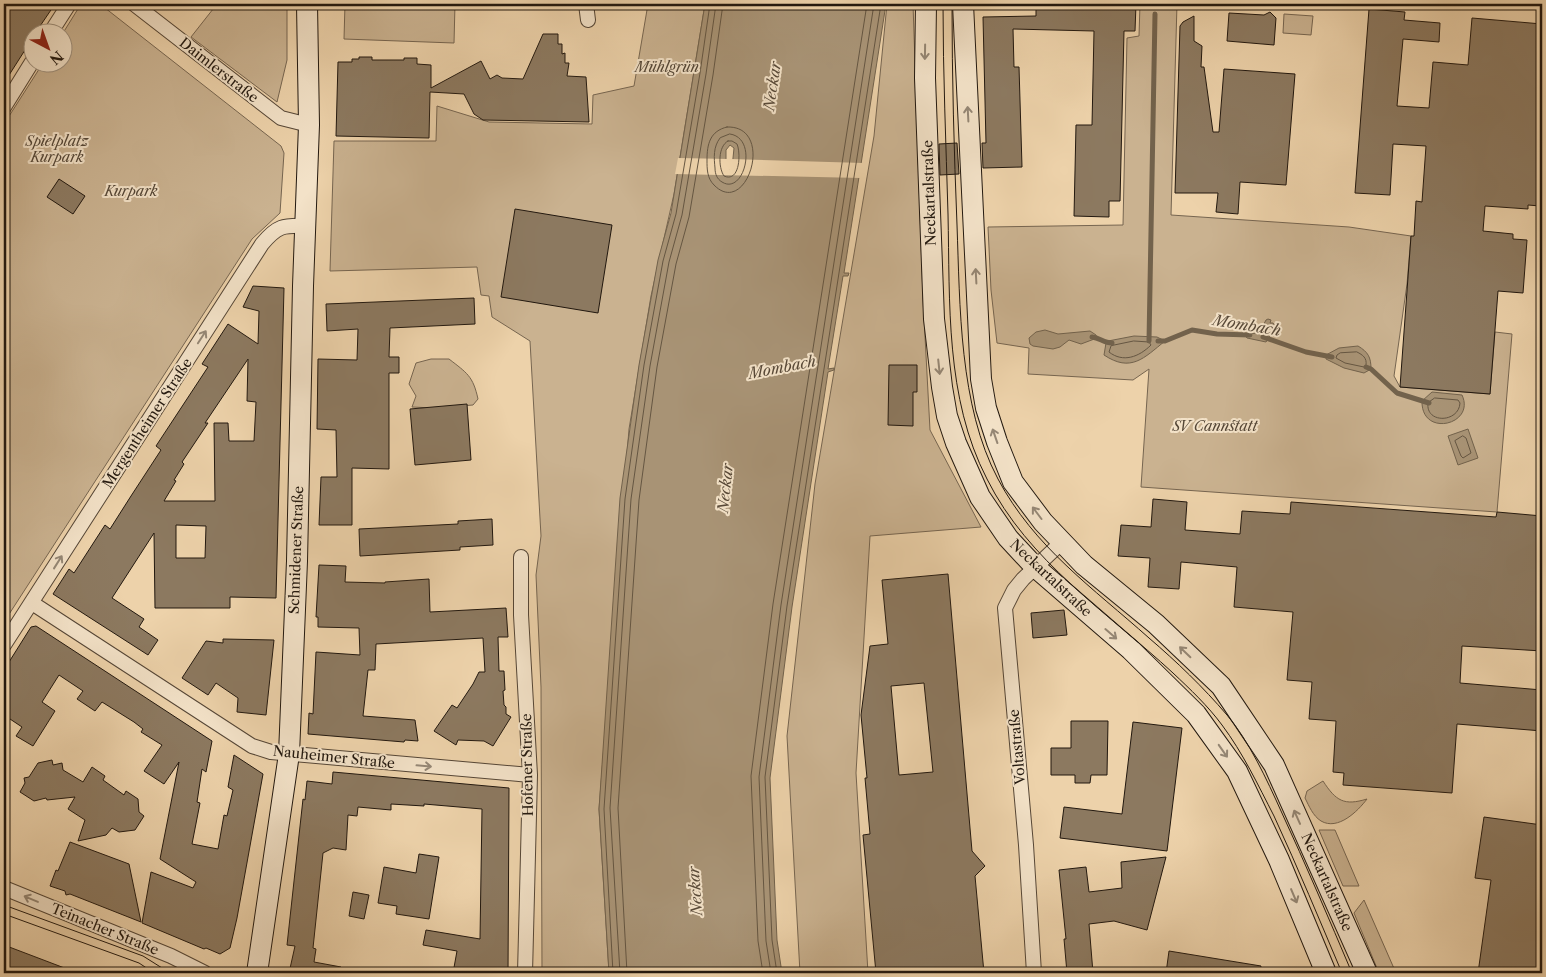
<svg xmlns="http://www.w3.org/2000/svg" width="1546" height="977" viewBox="0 0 1546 977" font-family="'Libre Caslon Text',serif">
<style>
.green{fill:#cab290;stroke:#766550}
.water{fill:#a89375;stroke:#72624c;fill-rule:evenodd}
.pier{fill:#edd2aa}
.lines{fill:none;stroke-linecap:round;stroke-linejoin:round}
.shore{stroke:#655642;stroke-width:1}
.stream{stroke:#72624c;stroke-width:5}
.building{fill:#8c7960;stroke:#22180f;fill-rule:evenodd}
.street-casing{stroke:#554636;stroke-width:16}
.secondary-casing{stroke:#22180f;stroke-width:22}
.street{stroke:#f3e2c8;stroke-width:14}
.secondary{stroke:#f3e2c8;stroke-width:20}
.tram{stroke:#22180f;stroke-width:1}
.oneway{stroke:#958775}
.labels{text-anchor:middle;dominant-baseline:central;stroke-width:4;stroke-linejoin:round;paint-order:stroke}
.park-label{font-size:14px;font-style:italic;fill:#544636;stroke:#f3e2c8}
.street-label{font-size:14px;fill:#22180f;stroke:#f3e2c8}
.water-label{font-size:15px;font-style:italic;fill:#584938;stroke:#f3e2c8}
</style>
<rect width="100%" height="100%" fill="#edd2aa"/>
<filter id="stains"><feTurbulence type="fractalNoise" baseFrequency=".004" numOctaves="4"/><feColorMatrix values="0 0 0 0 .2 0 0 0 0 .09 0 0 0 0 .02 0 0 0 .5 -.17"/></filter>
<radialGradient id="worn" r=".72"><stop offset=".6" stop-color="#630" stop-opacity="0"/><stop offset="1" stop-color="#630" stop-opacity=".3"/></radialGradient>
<path class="green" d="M81,4H100L281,146L284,153L280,213L252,239L4,622V124L43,63L62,62L63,33Z
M217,4H287V60L277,102L191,37Z
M345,4H455L454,43L344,39Z
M648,4H705L674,194L651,296L629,429L599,809L609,973H542L541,687L536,575L541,536L530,341L492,317L489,296L481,295L477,267L330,271L334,141H436L437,106L489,122L592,124L593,95L634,86Z
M887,4H913L923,299L930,430L981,527L870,536L856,773L868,973H800L787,736L815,484L874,136Z
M1140,4H1177L1171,215L1349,227L1411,236L1407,284L1394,376L1400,387L1490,394L1495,332L1512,334L1497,512L1141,487L1149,369L1133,380L1028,374L1029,348L997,343L991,290L988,227L1123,225L1127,38L1139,36Z
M1284,14L1313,16L1311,35L1283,33Z
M431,359H449C467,373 473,376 478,399L473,405L434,408L412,407L416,396L409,384L416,363Z
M1323,781C1336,801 1344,806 1367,799C1358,811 1338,831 1321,821C1313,816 1309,806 1305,798L1307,791Z
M1319,830H1335L1359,886H1343Z
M1364,900L1396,973H1379L1354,913Z"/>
<path class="water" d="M705,4H886L844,273H849L848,276H843L828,369L834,368V370L828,372L792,607L770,778L777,940L782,973H609L599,809L620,498L639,365L658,260L671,213ZM730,145L734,148L732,168V170H726V150Z
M1268,319L1271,320L1270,323H1273L1276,327L1266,342L1247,338L1244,334L1259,333L1266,320Z
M1045,330L1058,334L1090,331L1096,335L1097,338L1081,344L1069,340L1060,347L1053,349L1033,346L1030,344L1029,338L1036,332Z
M1134,336L1157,337L1165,341C1144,358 1131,373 1104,355L1106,343L1108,341Z
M1358,346C1368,352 1371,357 1371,369L1364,373L1344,368L1326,359V355L1339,348Z
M1432,392L1462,395C1476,425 1421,438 1422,401Z
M1468,429L1478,458L1458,465L1448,436Z"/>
<path class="pier" d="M678,158L729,159V170L731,159L863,163L861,178L675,174Z"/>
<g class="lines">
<path class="shore" d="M727,127C776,125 747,219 714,185C707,178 707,169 707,160C707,144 710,131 727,127Z
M730,134C759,138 744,196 722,182C717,179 715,174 715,168C714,158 713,147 720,138Z
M728,141H732L737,144C741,153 740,183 724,176C718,167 718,146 728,141Z
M1134,341L1149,342L1151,345C1139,357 1123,363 1109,352L1111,346Z
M1357,352C1363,355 1367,358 1366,365L1364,367L1345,363L1336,358L1337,355L1340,353Z
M1435,398L1458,400L1460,403C1459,423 1425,424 1428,403Z
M1463,436L1466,438L1471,453L1463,458L1461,456L1455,441Z
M613,973L604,809L625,499L644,365L663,261L676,214L700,73L710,4
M620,973L610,808L631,499L650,366L669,262L682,215L706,74L716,4
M627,973L618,808L639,500L657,367L676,264L689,217L713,75L723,4
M763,973L758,941L751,776L773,604L867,4
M771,973L766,941L759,777L781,605L874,4
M777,973L772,940L765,777L787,606L881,4"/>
<path class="stream" d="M1092,337C1100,338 1104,343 1112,343
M1263,337L1306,352L1332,357
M1149,341L1155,14
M1158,341H1165L1192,330L1217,334L1250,335
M1366,367L1371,369L1397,393L1429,403"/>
</g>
<path class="building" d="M4,4H55L36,32H32V39L4,83Z
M1036,4H1136L1135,31H1124L1120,201H1109V217L1074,216L1076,125H1092L1094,31L1013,29L1014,67H1019L1022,167L983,168L982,143H986L983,17L1036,16Z
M1369,9L1405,12L1404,20L1440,23L1439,42L1403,39L1397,106L1429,108L1433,62L1468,65L1472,18L1542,24V195L1540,206L1528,205V209L1485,206L1483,231L1513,234V239L1527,240L1523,293L1498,291L1490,394L1400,387L1411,236H1414L1416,201L1422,202L1426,146L1393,144L1390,195L1355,193Z
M1270,12L1276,18L1274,45L1227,41L1229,13L1264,15Z
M1194,16V41L1202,46L1201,67H1204L1213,132H1219L1224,69L1295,74L1286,185L1240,182L1238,214L1216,212L1218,193H1175L1180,26L1183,22Z
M543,34H558V44H562V54L565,53V63H569L567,76L586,77L589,122L483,120L474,114L464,94L430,92L429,138L336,136L338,62H352V59H359V57H372V60H404V58H417V64L431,65V88L481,61L490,79L497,75L502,78L523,79Z
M957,143L959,174L940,175L939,144Z
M59,179L85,196L73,214L47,197Z
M515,209L612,225L598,313L501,297Z
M253,286L284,288L276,598L230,597V608H155L154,533L112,598L144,619L139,627L158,640L148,655L53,594L69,569L74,573L105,525L110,529L131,496L161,450L156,446L208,367L202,364L228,324L258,344L259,311L243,307ZM248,359L247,401L256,402L254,441H229L228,423H214L215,501H164L176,481L174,480L184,464L182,462L208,423H205ZM176,525L206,526L205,558H176Z
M474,298L475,324L390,328L389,357H399V373H389V469L352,468V525H319L321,477H337L336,430L317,429L318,359L357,360L358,329L327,331L326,304Z
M889,365H917V392H913V426L888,425Z
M467,404L471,460L415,465L410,409Z
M1153,499L1187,502L1185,530L1240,534L1242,511L1290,514L1291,502L1496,517L1497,512L1542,516V651L1462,646L1460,683L1542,690V731L1457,724L1452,793L1343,785L1344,773L1333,772L1336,721L1309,719L1312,682L1287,680L1293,612L1234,607L1237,567L1181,562L1179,589L1148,587L1150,558L1118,556L1121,525L1151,527Z
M492,519L493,545L460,547V550L360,556L359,529L458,524V521Z
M319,565L346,566L345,582L385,583V582L429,579L430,612L506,608L508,637H498L499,671H504L505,690L503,691L504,705L506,707V714L511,717L493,746L484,741L458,740L456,745L434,731L452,705L457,708L473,684L479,672H485L483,638L376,644L375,670H368L363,716L415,720L418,741L405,740L404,742L308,734L309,713L313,714L316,652L360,655L359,628L318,627V617H316Z
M948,574L972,851L985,866L975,876L984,973H876L863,835L870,834L865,778H867L861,715L870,646L888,644L882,580ZM924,683L933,772L899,775L891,686Z
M1064,610L1067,635L1033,638L1031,613Z
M36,626L212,741L206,772L202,769L197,802L200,803L192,844L218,849L224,815L227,816L233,790L228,787L234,755L263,774L237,918L230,948L220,954L206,948L204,949L142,923L151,872L193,888L196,882L160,859L179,762L164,784L144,771L162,745L141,732L143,729L134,722L102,702L95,711L77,699L83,691L59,675L42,702L55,711L33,746L16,736L22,727L4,715V670L31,627Z
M223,639L274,640L266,715L237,712L238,698L216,683L208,695L182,678L206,641L223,643Z
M1071,721H1108L1107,775H1091L1090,783H1075V775H1051V748H1071Z
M1133,722L1182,728L1167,851L1060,838L1064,807L1122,814Z
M52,760L53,765L62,763L63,770L83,782L92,767L105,776L103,780L124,795L126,791L138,799L139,812L144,816L135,830L119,832L112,828L106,835L78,841L85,820L68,809L75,797L47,800L46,798L34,801L20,792L25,783L24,778L29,777L38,763Z
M333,772L509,788L508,973H453L457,951L423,945L426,930L480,939L482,809L424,804V806L391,804V810L358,807L357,816L348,815L346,850L333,848L323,853L313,948L316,949L314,962L341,967L340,973H289L295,946L287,945L303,799L305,800L307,781L332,784Z
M1484,817L1542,825V973H1478L1491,880L1475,878Z
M70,842L129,864L141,922L70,894L66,895L65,891L50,886L56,870L58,871Z
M419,854L439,857L429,919L396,914L397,906L378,903L384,867L416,873Z
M1166,857L1147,930L1114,921L1089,924L1093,973H1067L1064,939H1066L1059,870L1086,867L1089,892L1122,888L1121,862Z
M353,892L369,895L364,919L349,916Z
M4,945L75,972V973H4Z
M1169,951L1261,966L1260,973H1166Z"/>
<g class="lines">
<defs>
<path id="street" d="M134,4L281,118L309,125
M586,4L588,20
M51,32L69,4
M4,107L32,62
M521,557V615L530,775L525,973
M32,603L252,746L271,752L530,775
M4,645L262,244C277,226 283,225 306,226
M4,888L171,956L205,973
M1034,973L1026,845L1005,608L1014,590L1023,579L1062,542"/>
<path id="secondary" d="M926,4L925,78L934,319L942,387L947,416L956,443L980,497L1008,538L1035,567L1131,650L1196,714L1237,771L1279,860L1326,973
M963,4L981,379L986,408L997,442L1013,482L1043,522L1084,565L1156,624L1221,686L1274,765L1367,973
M257,973L289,754L297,561L303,286L309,125L307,4"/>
</defs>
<use href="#street" class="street-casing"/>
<use href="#secondary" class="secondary-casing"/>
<use href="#street" class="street"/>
<use href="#secondary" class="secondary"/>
<path class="tram" d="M943,4C943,74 946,144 948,214C950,302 945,398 987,479C1028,561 1107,612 1173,673C1190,689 1208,706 1222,725C1243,753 1258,785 1274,816C1298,868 1320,921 1342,973
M952,4C952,77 954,151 957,225C960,305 959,406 998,479C1034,547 1093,588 1149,638C1177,662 1203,687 1227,715C1249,741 1267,780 1281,811C1306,865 1329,919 1352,973
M4,905L143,956L170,973
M4,914L139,963L154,973"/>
</g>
<defs><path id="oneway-shaft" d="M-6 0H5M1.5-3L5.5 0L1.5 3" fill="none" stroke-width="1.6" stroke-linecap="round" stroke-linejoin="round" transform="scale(1.25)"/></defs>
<g class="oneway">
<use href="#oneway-shaft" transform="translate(925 52) rotate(91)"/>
<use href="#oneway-shaft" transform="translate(968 114) rotate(-93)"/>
<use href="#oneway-shaft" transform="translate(976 276) rotate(-93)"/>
<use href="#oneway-shaft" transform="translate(202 337) rotate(-57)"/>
<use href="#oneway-shaft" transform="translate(939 367) rotate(84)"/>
<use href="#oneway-shaft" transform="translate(995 436) rotate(-109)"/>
<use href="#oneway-shaft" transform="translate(1037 513) rotate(-127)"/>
<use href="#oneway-shaft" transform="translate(58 562) rotate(-58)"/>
<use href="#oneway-shaft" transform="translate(1111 634) rotate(41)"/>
<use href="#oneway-shaft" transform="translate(1185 652) rotate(-136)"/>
<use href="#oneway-shaft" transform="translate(1223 751) rotate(55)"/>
<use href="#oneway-shaft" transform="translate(424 766) rotate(5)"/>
<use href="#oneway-shaft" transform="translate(1297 817) rotate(-114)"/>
<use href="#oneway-shaft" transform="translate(1294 896) rotate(67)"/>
<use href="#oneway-shaft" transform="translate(31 899) rotate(-157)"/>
</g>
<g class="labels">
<g class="park-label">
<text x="667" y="67">Mühlgrün</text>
<text x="57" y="141">Spielplatz<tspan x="57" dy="16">Kurpark</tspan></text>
<text x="131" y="191">Kurpark</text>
<text x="1215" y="426">SV Cannstatt</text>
</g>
<g class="street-label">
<text transform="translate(219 70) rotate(38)">Daimlerstraße</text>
<text transform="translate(929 193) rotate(-92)">Neckartalstraße</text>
<text transform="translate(147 423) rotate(-57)">Mergentheimer Straße</text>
<text transform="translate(296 550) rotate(-88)">Schmidener Straße</text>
<text transform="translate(1051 578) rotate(43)">Neckartalstraße</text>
<text transform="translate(1017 747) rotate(-95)">Voltastraße</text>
<text transform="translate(334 757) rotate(6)">Nauheimer Straße</text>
<text transform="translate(527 765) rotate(-91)">Hofener Straße</text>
<text transform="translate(1327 882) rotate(66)">Neckartalstraße</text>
<text transform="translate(105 929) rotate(22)">Teinacher Straße</text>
</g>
<g class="water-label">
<text transform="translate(772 86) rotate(-82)">Neckar</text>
<text transform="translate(1247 325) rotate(9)">Mombach</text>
<text transform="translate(782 367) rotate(-11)">Mombach</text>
<text transform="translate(725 488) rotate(-84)">Neckar</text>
<text transform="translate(695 891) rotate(-94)">Neckar</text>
</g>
</g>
<rect width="1546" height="977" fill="none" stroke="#edd2aa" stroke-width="20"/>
<rect x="5" y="5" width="1536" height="967" fill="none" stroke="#22180f" stroke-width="2.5"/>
<rect x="10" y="10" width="1526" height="957" fill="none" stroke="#22180f"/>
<g transform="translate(48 48) rotate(139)"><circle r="24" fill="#f3e2c8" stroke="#9f917e"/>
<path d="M0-4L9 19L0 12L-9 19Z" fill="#8f2418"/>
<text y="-8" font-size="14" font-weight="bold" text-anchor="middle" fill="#22180f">N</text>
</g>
<rect width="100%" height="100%" filter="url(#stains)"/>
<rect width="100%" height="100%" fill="url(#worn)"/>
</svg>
